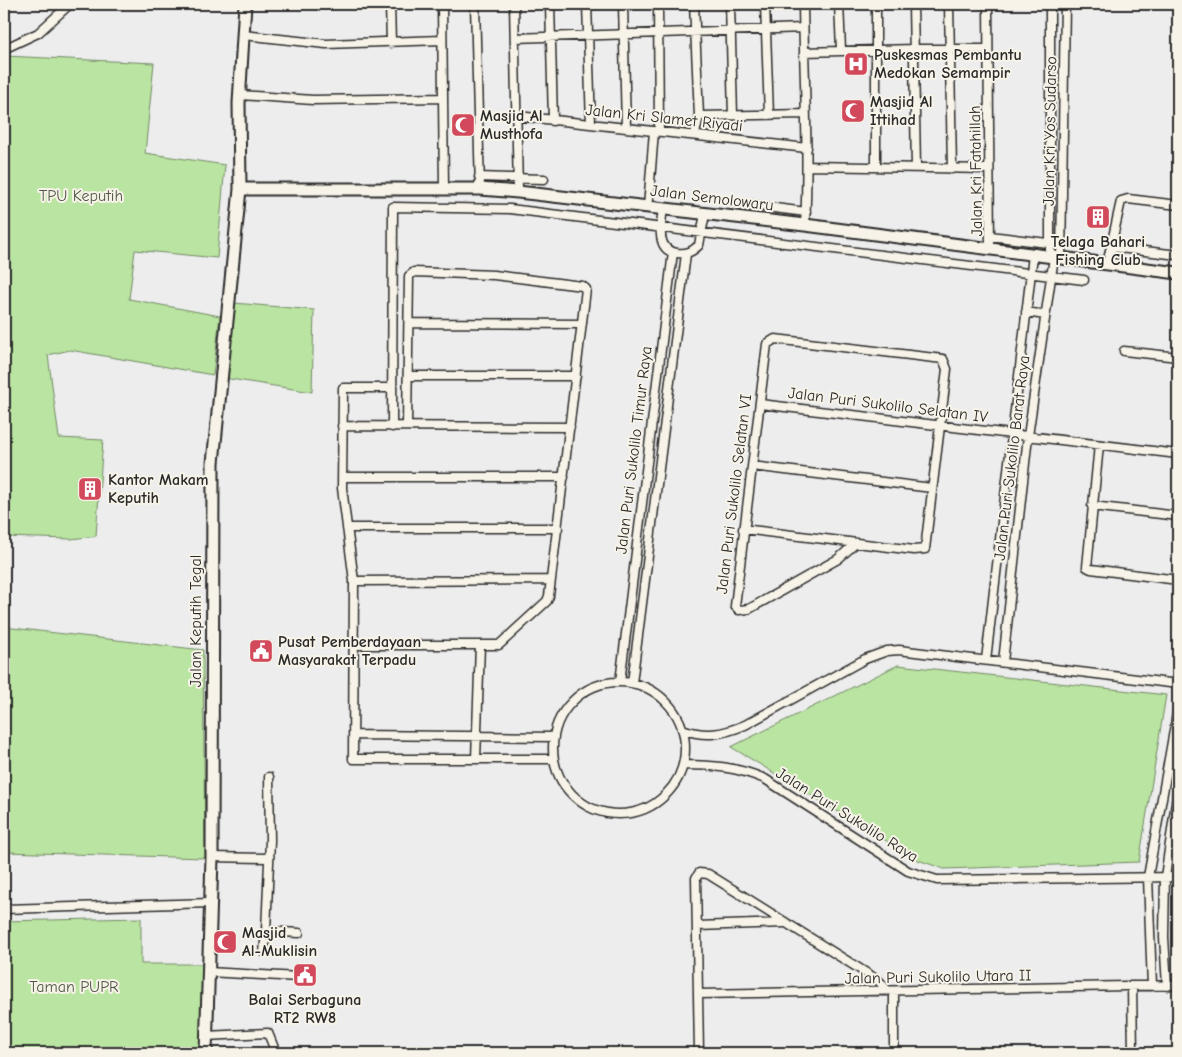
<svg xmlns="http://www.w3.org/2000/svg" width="1182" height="1057" viewBox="0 0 1182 1057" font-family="'Comic Neue',sans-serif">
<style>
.green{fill:#bae4a1;stroke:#728866}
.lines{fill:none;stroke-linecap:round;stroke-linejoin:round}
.street-casing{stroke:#2b2b2b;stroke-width:11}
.secondary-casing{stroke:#2b2b2b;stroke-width:15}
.street{stroke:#f7f3e8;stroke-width:8}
.secondary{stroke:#f7f3e8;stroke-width:11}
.labels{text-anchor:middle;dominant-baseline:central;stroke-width:4;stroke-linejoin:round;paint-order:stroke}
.poi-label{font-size:16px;font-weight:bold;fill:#2b2b2b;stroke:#f7f3e8;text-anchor:start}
.street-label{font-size:16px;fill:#2b2b2b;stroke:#f7f3e8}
.park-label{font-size:16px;fill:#4f5948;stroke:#f7f3e8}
</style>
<rect width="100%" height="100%" fill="#ecedec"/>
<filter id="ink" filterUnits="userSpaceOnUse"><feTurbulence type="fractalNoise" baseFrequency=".02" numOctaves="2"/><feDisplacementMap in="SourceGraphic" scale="10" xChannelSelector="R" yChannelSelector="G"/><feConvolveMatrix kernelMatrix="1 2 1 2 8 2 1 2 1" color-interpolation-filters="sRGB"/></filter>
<g filter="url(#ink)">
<path class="green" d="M4,56L154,63L145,153L225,165L217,258L135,250L129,299L220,316L213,375L70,350L48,355L59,438L103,440L96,536L71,539L4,537Z
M234,303L314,310L312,392L224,378Z
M4,627L203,650L205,858L4,852Z
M898,665L1166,695L1139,862L944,869L918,860L731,747Z
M141,918V964H206L202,1053H4V921Z"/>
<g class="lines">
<defs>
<path id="street" d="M390,4L391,43
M442,4L444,189
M475,4L480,189
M514,4L518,192
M550,4L553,121
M587,4L591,124
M623,4L626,128
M658,4L659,131
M694,4L699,116
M730,4L733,115
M765,4L769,115
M803,4C804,78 809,151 805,225
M839,4L841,50
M913,4L916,168
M949,4L952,169
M988,4L990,249
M243,35L326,44L442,40
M515,38L803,28
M8,47L38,33L70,4
M804,52L914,49H988
M240,95L313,100L442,98
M518,116L807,148
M695,134L699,116L804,114
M808,166L989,169
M876,167V4
M479,177L544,179
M751,205L806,212
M648,207L654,131
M663,209C661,224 655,251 677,253C687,254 692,252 699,245L705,214
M990,236L1056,244
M1111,247L1178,255
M1050,257V4
M1061,258L1065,4
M1107,264L1121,201L1128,199L1178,205
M1026,312L1045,315
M409,323L582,324
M1124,351L1178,357
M408,376H576
M392,388H343L342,488L354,581L353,759H554
M760,404L1178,454
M342,426L570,427
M392,427L393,207L510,209L1084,280
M1099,445L1087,567L1091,569L1178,580
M752,466L932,488
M342,477H564
M1092,506L1178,516
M347,528H558
M743,529L914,550L925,549L947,369L943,359L775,339L767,344L735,606L739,610L749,609L838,559L856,543
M354,581L551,580
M354,645H499L547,601L549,596L586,289L582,286L494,275L414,272L409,276L407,426
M986,660L1033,255
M1003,662L1028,436L1054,257
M620,682L673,252
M553 748a66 66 0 1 1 132 0a66 66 0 1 1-132 0Z
M632,683L686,254
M682,729C706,738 723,734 745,725L865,659L887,651L899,650L1178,684
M353,735L554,737
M476,759L480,645
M683,765C713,765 737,767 765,779L908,871L937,880L1178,877
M269,777L270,840L266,931L299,933
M212,857L269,858
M4,909L211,903
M697,926L784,923
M264,952L266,931
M208,972L299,977
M1132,986L1133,1053
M1152,986L1148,877L1178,708
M1167,986L1164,937L1165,877L1178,789
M894,992V1053
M699,994L1178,985
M206,1036L268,1033L276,1053
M699,1053L696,878L699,873L708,874L879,981L888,991"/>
<path id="secondary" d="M240,189H480L518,192L805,225L1178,273
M206,1053L212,857L213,463L240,189L239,103L245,4"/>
</defs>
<use href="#street" class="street-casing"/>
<use href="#secondary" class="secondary-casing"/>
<use href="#street" class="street"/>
<use href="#secondary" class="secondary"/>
</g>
</g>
<defs>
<symbol id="hospital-square" viewBox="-11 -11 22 22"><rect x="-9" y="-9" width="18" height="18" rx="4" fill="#d1495b" stroke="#f7f3e8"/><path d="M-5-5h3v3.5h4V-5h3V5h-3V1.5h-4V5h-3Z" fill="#fff"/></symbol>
<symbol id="mosque-square" viewBox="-11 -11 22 22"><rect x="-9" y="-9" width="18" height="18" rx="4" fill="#d1495b" stroke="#f7f3e8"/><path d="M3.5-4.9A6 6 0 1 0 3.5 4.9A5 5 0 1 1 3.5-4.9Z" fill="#fff"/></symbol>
<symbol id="building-square" viewBox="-11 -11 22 22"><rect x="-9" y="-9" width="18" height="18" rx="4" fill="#d1495b" stroke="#f7f3e8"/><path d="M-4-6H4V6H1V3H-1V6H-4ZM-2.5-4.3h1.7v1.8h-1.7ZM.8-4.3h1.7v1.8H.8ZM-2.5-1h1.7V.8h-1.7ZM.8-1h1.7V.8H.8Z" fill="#fff"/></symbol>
<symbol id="civic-square" viewBox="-11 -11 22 22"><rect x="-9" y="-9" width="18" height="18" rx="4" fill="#d1495b" stroke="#f7f3e8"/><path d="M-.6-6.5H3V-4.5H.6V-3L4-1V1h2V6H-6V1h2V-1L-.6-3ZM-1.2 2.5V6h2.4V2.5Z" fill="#fff"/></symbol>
</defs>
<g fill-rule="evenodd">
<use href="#hospital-square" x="842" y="50" width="28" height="28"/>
<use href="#mosque-square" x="839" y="97" width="28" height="28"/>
<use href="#mosque-square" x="449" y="111" width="28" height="28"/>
<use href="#building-square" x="1084" y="203" width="28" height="28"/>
<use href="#building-square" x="76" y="475" width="28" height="28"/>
<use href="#civic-square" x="247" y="637" width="28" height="28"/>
<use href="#mosque-square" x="211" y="928" width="28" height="28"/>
<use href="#civic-square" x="291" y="961" width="28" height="28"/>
</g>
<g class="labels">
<g class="poi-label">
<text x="874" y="55">Puskesmas Pembantu<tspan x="874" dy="18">Medokan Semampir</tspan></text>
<text x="870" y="102">Masjid Al<tspan x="870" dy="18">Ittihad</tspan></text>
<text x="480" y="116">Masjid Al<tspan x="480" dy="18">Musthofa</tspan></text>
<text x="1098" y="242" text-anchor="middle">Telaga Bahari<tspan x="1098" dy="18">Fishing Club</tspan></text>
<text x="108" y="480">Kantor Makam<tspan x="108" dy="18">Keputih</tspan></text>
<text x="278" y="642">Pusat Pemberdayaan<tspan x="278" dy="18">Masyarakat Terpadu</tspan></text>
<text x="242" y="933">Masjid<tspan x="242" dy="18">Al-Muklisin</tspan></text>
<text x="305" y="1000" text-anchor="middle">Balai Serbaguna<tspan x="305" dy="18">RT2 RW8</tspan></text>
</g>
<g class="street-label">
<text transform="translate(664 118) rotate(6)">Jalan Kri Slamet Riyadi</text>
<text transform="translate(1050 131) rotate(-89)">Jalan Kri Yos Sudarso</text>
<text transform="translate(976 171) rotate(-91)">Jalan Kri Fatahillah</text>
<text transform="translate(712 198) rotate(7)">Jalan Semolowaru</text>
<text transform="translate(888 405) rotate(7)">Jalan Puri Sukolilo Selatan IV</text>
<text transform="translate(634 450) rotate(-83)">Jalan Puri Sukolilo Timur Raya</text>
<text transform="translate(1012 458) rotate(-83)">Jalan Puri Sukolilo Barat Raya</text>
<text transform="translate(734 494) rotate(-83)">Jalan Puri Sukolilo Selatan VI</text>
<text transform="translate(196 621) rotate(-90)">Jalan Keputih Tegal</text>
<text transform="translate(847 815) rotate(32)">Jalan Puri Sukolilo Raya</text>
<text transform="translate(938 977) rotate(-1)">Jalan Puri Sukolilo Utara II</text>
</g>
<g class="park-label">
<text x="81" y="196">TPU Keputih</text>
<text x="74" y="987">Taman PUPR</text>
</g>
</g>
<rect width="1182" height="1057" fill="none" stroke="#f7f3e8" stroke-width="20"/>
<rect x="10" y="10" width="1162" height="1037" fill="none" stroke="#2b2b2b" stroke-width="2" filter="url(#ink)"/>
</svg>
